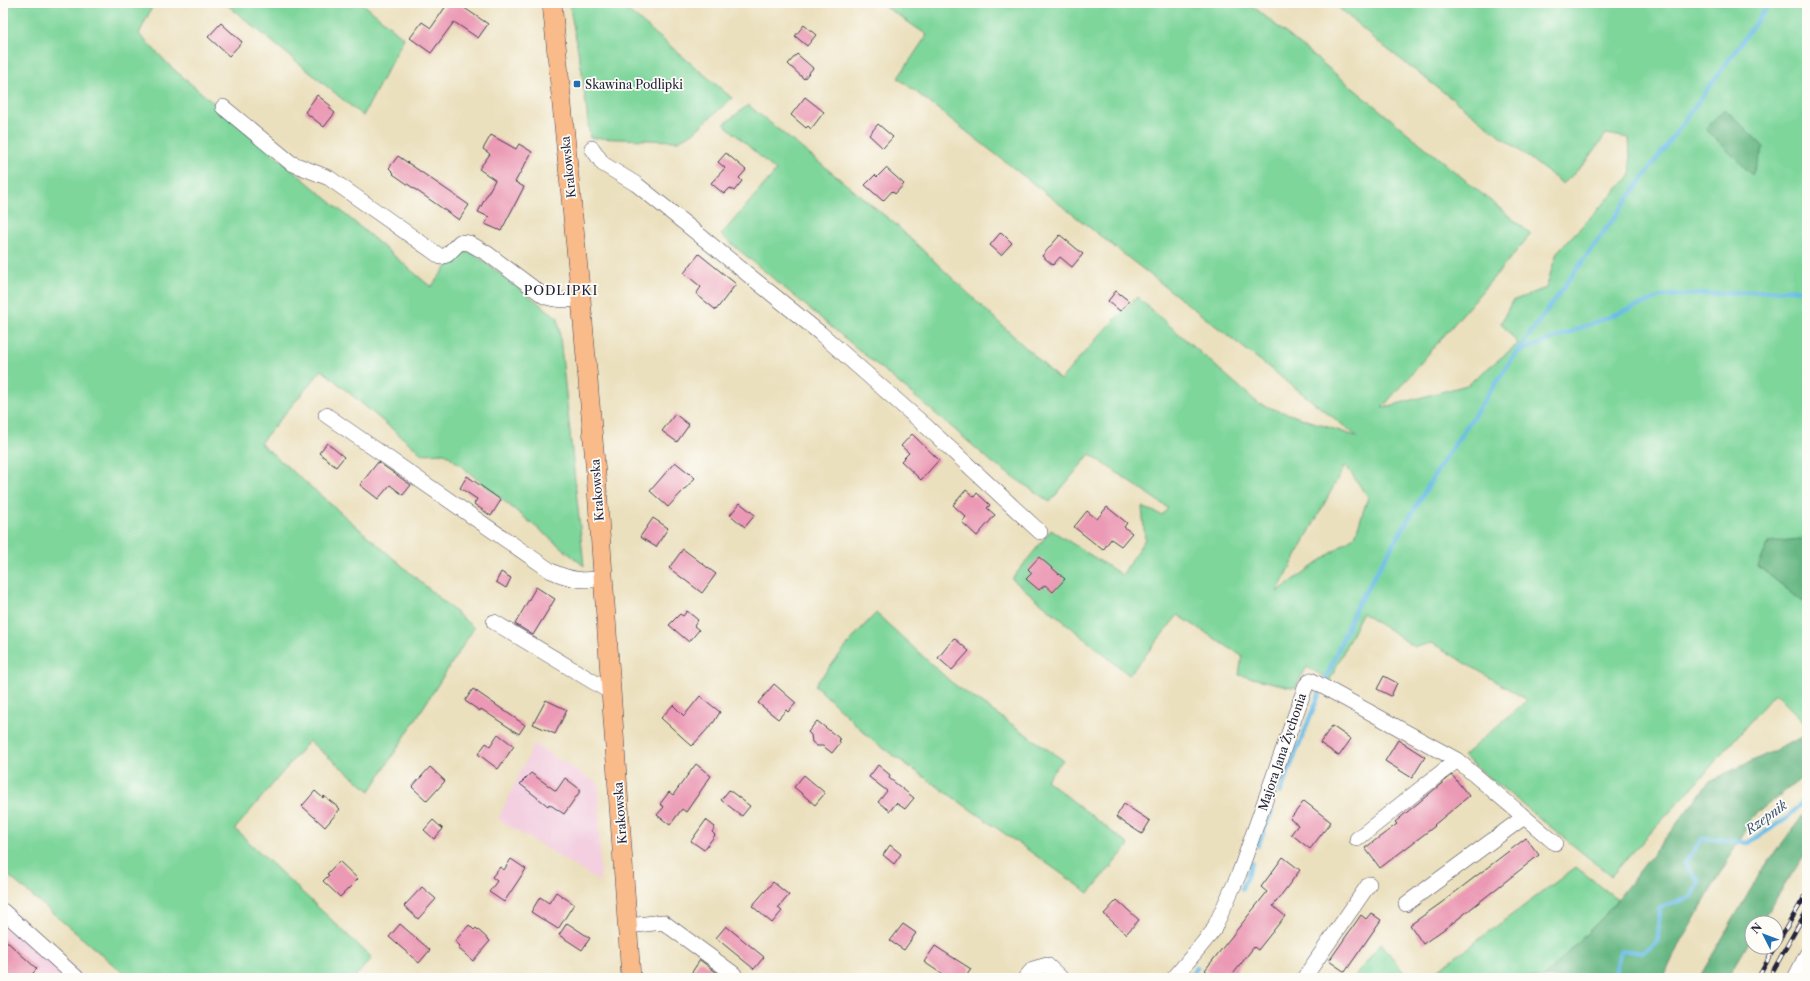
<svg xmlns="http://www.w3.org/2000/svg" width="1810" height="981" viewBox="0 0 1810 981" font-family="'Libre Caslon Text',serif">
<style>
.built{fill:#f3cfe0}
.green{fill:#7ed69b;stroke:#507c6b;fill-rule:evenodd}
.forest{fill:#66b783;stroke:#446c5f}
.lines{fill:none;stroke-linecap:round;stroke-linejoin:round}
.stream{stroke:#6cbde7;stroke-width:4.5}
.building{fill:#eb99b4}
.minor-casing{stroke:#403e4f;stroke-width:16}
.major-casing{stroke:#403e4f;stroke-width:20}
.minor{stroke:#fff;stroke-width:15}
.major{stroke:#fabb8b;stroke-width:19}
.rail-casing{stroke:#22223b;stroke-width:4.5}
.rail{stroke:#fdfcf7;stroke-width:3;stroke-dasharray:9;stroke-linecap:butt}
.poi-dot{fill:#1f6fb2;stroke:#fdfcf7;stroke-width:1.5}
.labels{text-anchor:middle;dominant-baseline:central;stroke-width:3.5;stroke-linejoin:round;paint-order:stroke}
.poi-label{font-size:12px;fill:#22223b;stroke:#fdfcf7;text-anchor:start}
.street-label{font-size:12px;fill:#22223b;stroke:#fdfcf7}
.neighbourhood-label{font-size:13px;letter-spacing:1px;fill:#22223b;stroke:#fdfcf7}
.water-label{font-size:13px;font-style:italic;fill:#3c5877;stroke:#fdfcf7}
</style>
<rect width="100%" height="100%" fill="#fdfcf7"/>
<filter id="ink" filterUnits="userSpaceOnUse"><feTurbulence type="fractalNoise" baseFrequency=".025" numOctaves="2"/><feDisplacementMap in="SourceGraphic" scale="8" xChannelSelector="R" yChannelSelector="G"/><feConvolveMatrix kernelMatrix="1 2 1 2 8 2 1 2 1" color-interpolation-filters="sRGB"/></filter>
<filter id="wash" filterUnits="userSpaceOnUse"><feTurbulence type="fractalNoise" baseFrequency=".012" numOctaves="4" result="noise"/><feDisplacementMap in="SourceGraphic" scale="16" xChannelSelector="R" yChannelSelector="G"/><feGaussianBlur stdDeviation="0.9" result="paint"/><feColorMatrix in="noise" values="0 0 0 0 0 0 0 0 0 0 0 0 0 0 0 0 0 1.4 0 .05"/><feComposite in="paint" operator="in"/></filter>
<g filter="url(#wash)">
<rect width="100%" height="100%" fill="#ebe0be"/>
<path class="built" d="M534,744L599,784L600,882L498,819Z
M3,901L86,978H3Z"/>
<path class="green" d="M3,3H154L139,34L171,67L431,287L451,261L463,252L473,253L558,318L584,566L445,453L422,454L322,370L260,443L474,628L370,791L309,741L235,829L372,958L354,978H129L3,871Z
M225,3H362L404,38L363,116Z
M569,3H619L732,98L693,133L678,141L590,138L582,72Z
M880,3H1249L1531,234L1382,408L1467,385L1518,344L1501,323L1512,301L1546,288L1557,252L1631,175L1629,138L1606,134L1586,162L1563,184L1382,45L1333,3H1807V544L1801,539L1758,566L1807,605V725L1775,693L1700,779L1611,876L1463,756L1527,700L1432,643L1415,647L1362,613L1330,680L1307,667L1295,688L1239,675L1242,656L1178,615L1129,675L1012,579L1051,530L1122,575L1145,539L1142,507L1162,515L1168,508L1090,454L1050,502L994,464L954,429L721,235L776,171L724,124L748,105L894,223L1060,380L1107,327L1137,297L1259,404L1358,437L898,78L927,35ZM1345,465L1368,497L1355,536L1277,592Z
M876,613L951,682L1063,760L1046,780L1129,845L1089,893L873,741L815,685L858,632Z
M1576,867L1617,899L1605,915L1543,978H1427Z
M1381,943L1408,978H1354Z"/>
<path class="forest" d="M1725,109L1764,147L1752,175L1706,129Z
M1801,539L1807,544V605L1758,566L1769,542Z
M1807,735V758L1802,778L1753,816L1673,956L1664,978H1543L1605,915L1710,781Z
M1807,810V851L1760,923H1752V937L1728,978H1699L1762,870Z"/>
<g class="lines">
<path class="stream" d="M1516,353L1663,296L1807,289
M1326,678L1356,607L1440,466L1516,353L1770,3
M1280,793L1320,692
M1258,846L1272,811
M1242,889L1252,863
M1189,978L1197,968
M1613,978L1616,970L1621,950L1642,953L1658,941L1659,908L1691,897L1700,882L1684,863L1703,838L1748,843L1786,819L1807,797"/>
</g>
<g id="blocks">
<path class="building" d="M448,3H457L488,24L478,38L454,22L431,53L410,38L422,22L431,28Z
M221,23L242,42L229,56L208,37Z
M804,25L816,35L807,46L795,36Z
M797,54L813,68L804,79L788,64Z
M317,95L331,106L329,108L335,113L324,127L305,112Z
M805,97L824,112L811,129L808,126L806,128L791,115Z
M878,124L893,137L883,148L869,135Z
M491,135L516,149L519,144L532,152L515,182L524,187L501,231L485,224L489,217L478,212L495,180L479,169L490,154L483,149Z
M726,153L746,170L739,178L742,181L734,191L730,188L724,194L711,183L725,168L718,162Z
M398,156L469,205L459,220L393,174L394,173L389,168Z
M886,168L904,184L895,194L892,191L883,201L865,185L875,175L877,177Z
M1001,232L1012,243L1001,255L990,245Z
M1060,235L1083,254L1072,267L1060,257L1053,265L1042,256Z
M699,254L736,284L716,310L696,294L701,287L684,273Z
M1116,291L1129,301L1120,311L1108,301Z
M675,414L689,425L677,442L662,431Z
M912,434L939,460L921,480L901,461L909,453L901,446Z
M327,443L344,457L336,467L319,453Z
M378,462L411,485L403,495L390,485L378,499L360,485Z
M675,462L695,478L668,507L650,491Z
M467,476L501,500L491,516L474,504L477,499L460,488Z
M966,490L974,497L977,493L990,505L987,508L995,515L977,536L962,522L966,517L953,505Z
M740,503L755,515L745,527L730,515Z
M1107,507L1127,523L1124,527L1132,533L1121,546L1111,539L1103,550L1074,527L1087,511L1097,519Z
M653,518L668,528L656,547L640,537Z
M683,549L716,574L702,593L669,568Z
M1039,557L1065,579L1053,592L1045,585L1039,590L1026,579L1032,573L1028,569Z
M501,572L511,578L506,588L496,582Z
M536,587L555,599L533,635L515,624Z
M687,611L698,620L694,626L699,630L689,642L669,625L680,614L683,616Z
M954,638L969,651L952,670L938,658Z
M1384,676L1397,683L1391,696L1377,689Z
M774,684L796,703L788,712L786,710L778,719L758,703Z
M473,689L525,725L519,734L481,709L480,711L465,701Z
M700,696L720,712L714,722L692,746L661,718L673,705L684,716Z
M546,700L567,710L555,734L533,724Z
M817,721L839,738L840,743L832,753L823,746H817L812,742L811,735L808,732Z
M1332,726L1351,739L1339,756L1320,743Z
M498,734L514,746L498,769L478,754L486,743L490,746Z
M1398,740L1425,757L1412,778L1385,761Z
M696,764L711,776L686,812L682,809L670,825L657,815L664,807L660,804L669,792L673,795Z
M878,765L890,775L889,778L914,798L905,809L896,803L890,811L878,802L887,791L869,777Z
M430,767L445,781L427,801L412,787Z
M531,773L556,791L565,778L581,790L564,814L549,804L548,806L520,784Z
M804,775L825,793L815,805L794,787Z
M1452,775L1469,796L1434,825L1435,826L1380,868L1365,848L1397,824L1395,822Z
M729,790L750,806L742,816L721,800Z
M315,791L323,798L324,796L340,809L325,827L302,806Z
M1304,801L1331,822L1310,849L1291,834L1298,825L1290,819Z
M1124,804L1150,821L1142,834L1116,817Z
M433,820L443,829L434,839L424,830Z
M706,820L715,827L712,832L715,835L704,850L691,841Z
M1526,838L1539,855L1454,922L1423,944L1410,925L1441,903Z
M890,845L901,854L894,864L883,855Z
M1283,857L1300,870L1273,906L1285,916L1258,950L1254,947L1230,978H1215L1205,970L1267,892L1261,887Z
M511,859L526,869L504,902L489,892L497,881L492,877L500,867L504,870Z
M339,861L358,879L340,897L323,881L329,875L327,874Z
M773,882L789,895L778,908L782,911L772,923L752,906Z
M422,887L436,899L418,919L404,906Z
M556,892L574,904L558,929L531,912L540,897L549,903Z
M1117,900L1139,920L1126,934L1104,914Z
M1371,913L1381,920L1345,972L1329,961L1361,915L1366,919Z
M567,923L590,938L582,950L559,935Z
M400,924L430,950L419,963L389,937Z
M903,924L916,933L904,950L890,941Z
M469,925L474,930L476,928L490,941L473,961L458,948L460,946L455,941Z
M726,926L764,957L754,969L716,938Z
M3,938L37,969L28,978H3Z
M935,946L971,969L965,978H948L924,962Z
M700,960L724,978H688Z"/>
</g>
</g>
<g filter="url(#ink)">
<use href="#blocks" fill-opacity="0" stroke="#403e4f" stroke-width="1"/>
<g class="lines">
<defs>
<path id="minor" d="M223,107L291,163L329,178L441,257L447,255L460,242L469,243L488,254L544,296C557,301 568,300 581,299
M592,148L603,164L636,184L666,208L820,333L928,428L1040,532
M326,415L551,571C569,579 585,583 604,577
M494,622L612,693
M1357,839L1457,760
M1406,904L1524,817
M3,911L77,978
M628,926L663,922L734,974
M1025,978L1033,969L1047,965L1061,978
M1174,978L1213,931L1216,924L1239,874L1306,685L1311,680L1457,760L1555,843
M1304,978L1369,884
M1795,978L1807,954"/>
<path id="major" d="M552,3L581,299L596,474L631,978"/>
</defs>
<use href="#minor" class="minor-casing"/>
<use href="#major" class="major-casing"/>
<use href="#minor" class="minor"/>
<use href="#major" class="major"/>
<defs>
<path id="rail" d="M1776,945L1807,893
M1758,978L1775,947
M1769,978L1807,910"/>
</defs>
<use href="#rail" class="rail-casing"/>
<use href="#rail" class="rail"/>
</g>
</g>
<rect class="poi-dot" x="573" y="80" width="8" height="8" rx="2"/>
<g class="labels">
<g class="poi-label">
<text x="585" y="84">Skawina Podlipki</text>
</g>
<g class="street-label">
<text transform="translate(568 167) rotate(-96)">Krakowska</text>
<text transform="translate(597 490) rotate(-94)">Krakowska</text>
<text transform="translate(1282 752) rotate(-71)">Majora Jana Żychonia</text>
<text transform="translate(620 813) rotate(-94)">Krakowska</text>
</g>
<g class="neighbourhood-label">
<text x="561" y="290">PODLIPKI</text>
</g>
<g class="water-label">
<text transform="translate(1766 817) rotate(-36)">Rzepnik</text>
</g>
</g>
<rect width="1810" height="981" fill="none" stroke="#fdfcf7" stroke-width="16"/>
<g transform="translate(1764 935) rotate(312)"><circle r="19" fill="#fdfcf7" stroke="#a5a5ac"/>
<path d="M0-3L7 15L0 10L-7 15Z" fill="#1f6fb2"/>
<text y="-6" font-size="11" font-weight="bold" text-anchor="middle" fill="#22223b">N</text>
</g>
</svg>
